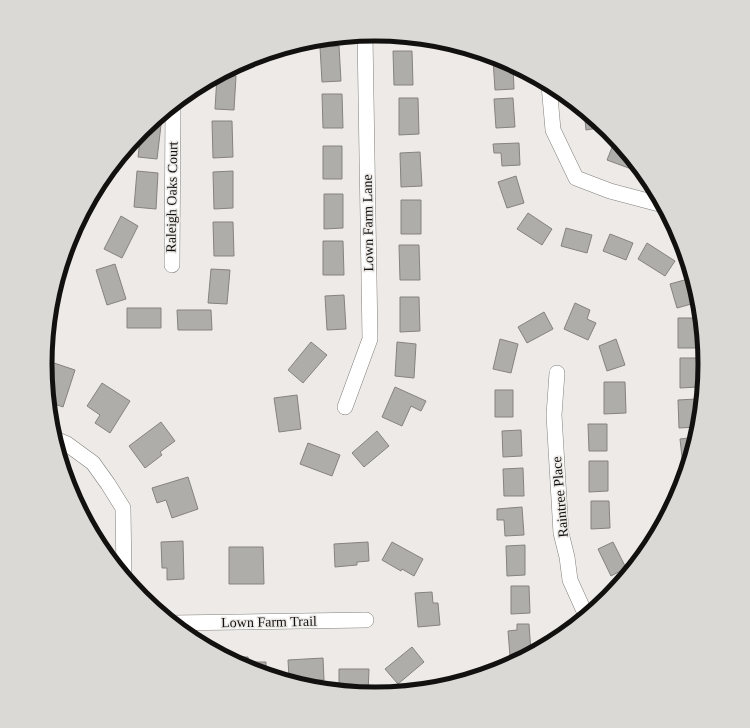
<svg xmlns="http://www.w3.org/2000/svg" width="750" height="728" viewBox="0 0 750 728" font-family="Georgia,serif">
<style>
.building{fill:#afadaa;stroke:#858280}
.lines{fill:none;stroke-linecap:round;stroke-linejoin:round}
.minor-casing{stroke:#82807d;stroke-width:16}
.minor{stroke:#fff;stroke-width:15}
.labels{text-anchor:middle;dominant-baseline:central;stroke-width:3;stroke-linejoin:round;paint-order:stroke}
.street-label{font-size:14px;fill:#121110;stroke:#edeae7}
.rim{fill:none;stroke:#121110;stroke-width:5}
</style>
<rect width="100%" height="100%" fill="#edeae7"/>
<path class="building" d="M339,46L341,81L322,82L320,47Z
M393,51H412L413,85H394Z
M493,59H501L513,65L514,89L495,90Z
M220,75L236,76L234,110L215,109L217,76Z
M322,94H342L343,128H323Z
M399,98H418L419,134L399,135Z
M513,98L515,127L496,128L494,99Z
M584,110L604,127L586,130Z
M212,121H232L233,157L213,158Z
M150,124L161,125L157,159L138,157L141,132Z
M615,140L636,165L634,170L607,160Z
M519,143L520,165L502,166L501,153H494L493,144Z
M323,146H342V179H323Z
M420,152L422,186L401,187L400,153Z
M137,171L158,173L156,209L134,207Z
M233,171V208L214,209L213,172Z
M516,176L524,203L507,208L498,182Z
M324,194H343V228L324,229Z
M401,200H421V234H401Z
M528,213L552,229L542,245L517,229Z
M121,216L138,226L122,258L104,249Z
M213,222H233L234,256H214Z
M566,228L592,235L587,253L561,246Z
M610,234L633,243L626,260L603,251Z
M323,241H343L344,275H323Z
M647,243L675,261L665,276L638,259Z
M399,245H419L420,280H400Z
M115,264L126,299L107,305L96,270Z
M211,269L230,270L227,304L208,303Z
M688,279L695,303L677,308L670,284Z
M344,295L346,329L327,330L325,296Z
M400,297H419L420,331L400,332Z
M575,303L590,310L587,319L596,323L588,340L564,329Z
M127,308H161V328H127Z
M177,310H211L212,330H178Z
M544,312L553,329L527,343L518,327Z
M678,318H696L697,348H678Z
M500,339L518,344L511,373L493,369Z
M616,339L625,365L607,371L599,346Z
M311,342L327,355L303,383L288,370Z
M397,342L416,344L414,378L395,376Z
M680,358H698V387L680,388Z
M45,360L75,370L63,407L49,402Z
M604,382H625L626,413L604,414Z
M102,383L130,401L110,433L95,423L100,415L87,406Z
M395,387L426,401L421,411L411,406L402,426L382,417Z
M495,390H513V417H495Z
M297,395L301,429L279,432L274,398Z
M696,399L697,427L679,428L678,400Z
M161,422L175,441L160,452L162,455L145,468L129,446Z
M588,424H607V451H589Z
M521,430L522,456L503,457L502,431Z
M377,431L389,446L364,467L352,453Z
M696,437L687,466H683L680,439Z
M308,443L340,455L332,476L300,464Z
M589,461H608V491L589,492Z
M523,468L524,496H504L503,469Z
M188,477L198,509L172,518L166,500L157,503L152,488Z
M591,501H609L610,528L591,529Z
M522,507L524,535L505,536L504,520H497V509Z
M183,541L184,579L167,580V568H162L161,542Z
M368,542L369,561L357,562V565L335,567L334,544Z
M392,542L423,559L414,576L402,569L401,571L382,560Z
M613,542L626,568L611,576L598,549Z
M525,545V575L507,576L506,546Z
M229,547H263L264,584H229Z
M511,586H529L530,613L511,614Z
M432,592L433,603H438L440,625L418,627L415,593Z
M517,624H529L531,653L527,655L510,656L508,631L517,630Z
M412,647L424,662L398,684L385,669Z
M232,657H248L249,662H266V674L249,669L232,660Z
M323,658L324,680L301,681L300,676L289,677L288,660Z
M339,669H369L368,693L339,690Z"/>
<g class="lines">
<defs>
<path id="minor" d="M549,85L553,130L576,178L610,191L663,205
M172,265L173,105
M557,373L554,415L561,533L567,557L570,580L584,611L590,612
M345,407L370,339L365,35
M55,439L67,444L93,463L108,484L123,508L124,576
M173,623L366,620"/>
</defs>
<use href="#minor" class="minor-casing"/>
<use href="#minor" class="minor"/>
</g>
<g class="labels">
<g class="street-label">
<text transform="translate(172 197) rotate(-89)">Raleigh Oaks Court</text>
<text transform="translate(368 223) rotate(-91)">Lown Farm Lane</text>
<text transform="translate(560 497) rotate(-95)">Raintree Place</text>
<text transform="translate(269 622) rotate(-1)">Lown Farm Trail</text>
</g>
</g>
<path d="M0 0H750V728H0ZM52 364a323 323 0 1 1 646 0a323 323 0 1 1-646 0Z" fill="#dbd9d6" fill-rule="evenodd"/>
<path class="rim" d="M52 364a323 323 0 1 1 646 0a323 323 0 1 1-646 0Z"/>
</svg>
